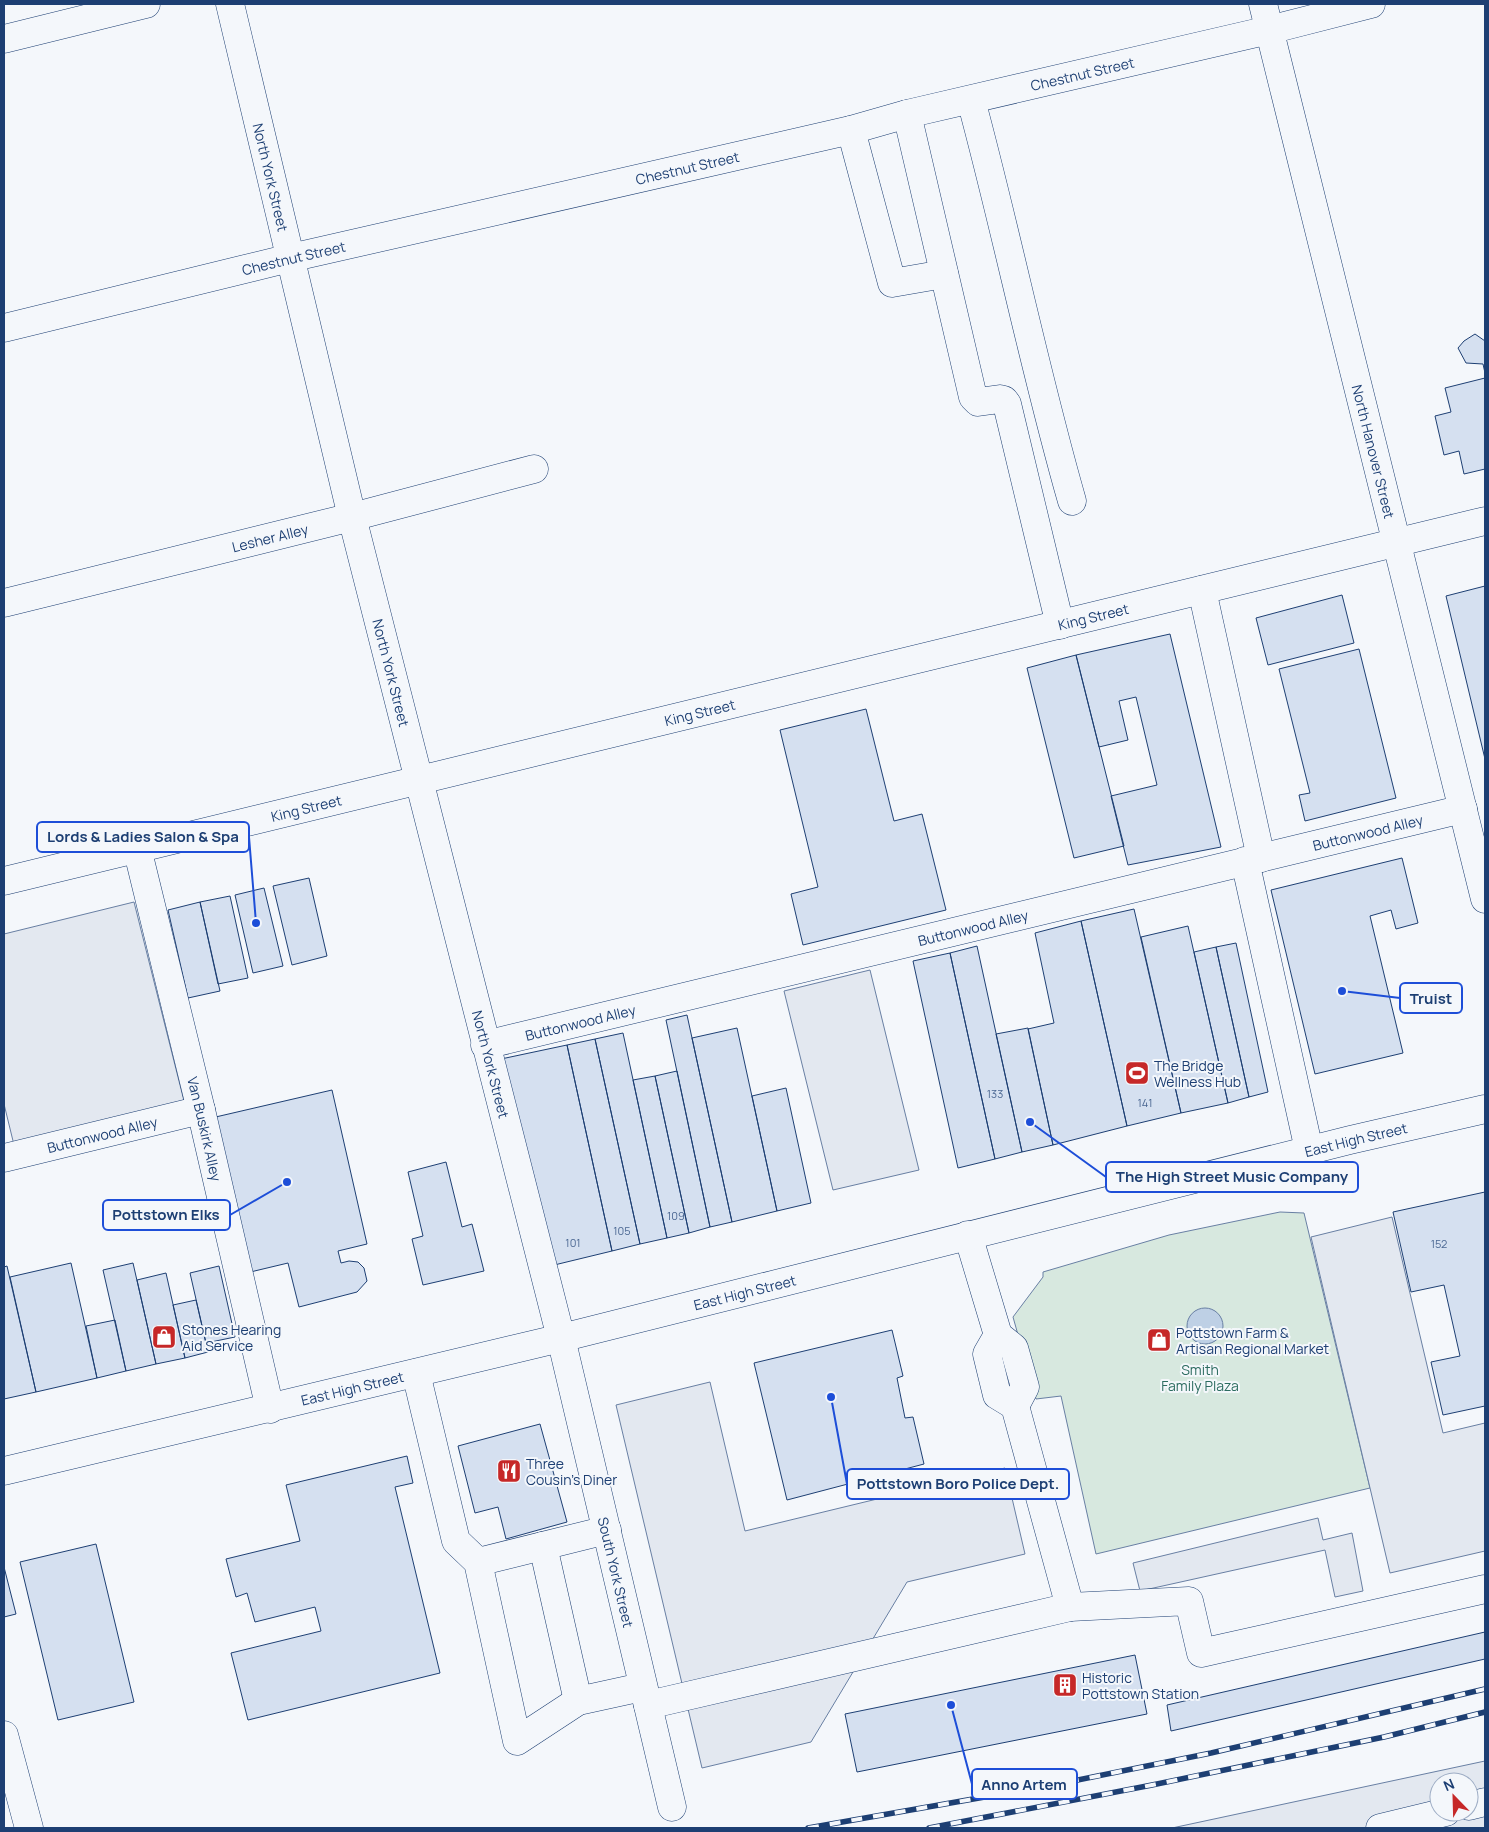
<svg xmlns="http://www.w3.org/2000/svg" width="1489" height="1832" viewBox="0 0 1489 1832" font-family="Manrope,sans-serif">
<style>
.green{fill:#d7e8df;stroke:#687fa3}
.parking{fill:#e3e8f0;stroke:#687fa3;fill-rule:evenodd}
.water{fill:#bed0e5;stroke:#687fa3}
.building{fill:#d5e0f0;stroke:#1d3f73}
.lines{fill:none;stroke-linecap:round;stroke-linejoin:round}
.minor-casing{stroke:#1d3f73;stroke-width:29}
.major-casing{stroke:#1d3f73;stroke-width:29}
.minor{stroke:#f4f7fb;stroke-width:28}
.major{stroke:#f4f7fb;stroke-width:28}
.rail-casing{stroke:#1d3f73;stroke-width:5.5}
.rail{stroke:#f4f7fb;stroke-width:4;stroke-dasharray:11;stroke-linecap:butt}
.labels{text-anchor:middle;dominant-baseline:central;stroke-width:4;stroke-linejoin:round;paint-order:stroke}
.number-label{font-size:11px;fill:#4b6792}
.street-label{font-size:14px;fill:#1d3f73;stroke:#f4f7fb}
.poi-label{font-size:14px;fill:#1d3f73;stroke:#f4f7fb;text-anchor:start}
.park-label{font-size:14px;fill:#2c6c60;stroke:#f4f7fb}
.leader{fill:none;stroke:#1d4ed8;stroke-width:2}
.callout-dot{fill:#1d4ed8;stroke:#f4f7fb;stroke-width:2}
.callout{fill:#f4f7fb;stroke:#1d4ed8;stroke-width:2}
.callout-label{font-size:15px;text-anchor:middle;font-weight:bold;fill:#1d3f73}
</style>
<rect width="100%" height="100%" fill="#f4f7fb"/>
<path class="green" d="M1280,1212L1304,1213L1370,1488L1096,1554L1061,1396L1036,1399L1013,1317L1043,1277V1272L1169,1235Z"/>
<path class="parking" d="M134,902L185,1105L14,1145L4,1104V934Z
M870,970L919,1170L833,1190L784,991Z
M1392,1217L1443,1433L1485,1423V1551L1390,1573L1311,1237Z
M710,1382L745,1531L1005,1468L1025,1554L907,1582L811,1742L702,1768L616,1405Z
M1318,1518L1323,1540L1352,1533L1363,1591L1335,1597L1325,1550L1140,1591L1133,1563Z
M1485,1761V1828H1172ZM1439,1782H1469V1812H1439Z"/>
<path class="water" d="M1187 1326a18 18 0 1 1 36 0a18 18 0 1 1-36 0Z"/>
<path class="building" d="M1475,334L1485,341V373L1483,364L1466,363L1458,348L1464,341Z
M1485,378V469L1464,474L1459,451L1444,455L1435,416L1451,412L1445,388Z
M1485,586V759L1446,596Z
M1342,595L1354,643L1268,665L1256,618Z
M1170,634L1221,847L1128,865L1111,796L1157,785L1136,697L1119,701L1128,740L1099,747L1076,655Z
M1359,649L1396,798L1305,821L1299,795L1310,793L1279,669Z
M1076,655L1124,846L1074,858L1027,668Z
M866,709L894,821L922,814L946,910L803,945L791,894L818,887L780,730Z
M1402,858L1418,923L1396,929L1391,910L1370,916L1403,1053L1315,1074L1271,890Z
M309,878L327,956L292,965L273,886Z
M264,888L283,966L253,973L235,895Z
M230,896L248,978L218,984L200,902Z
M200,902L220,991L188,998L168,910Z
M1134,909L1181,1113L1127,1126L1081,921Z
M1081,921L1127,1126L1053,1145L1028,1029L1054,1023L1035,933Z
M1188,926L1228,1103L1181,1113L1141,937Z
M1236,943L1268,1092L1249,1097L1216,947Z
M977,946L1022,1152L995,1159L950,953Z
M1216,947L1249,1097L1228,1103L1194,952Z
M950,953L995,1159L958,1168L913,961Z
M687,1015L732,1222L710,1227L666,1020Z
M737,1028L777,1211L732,1222L692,1038Z
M1028,1028L1053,1145L1022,1152L996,1034Z
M623,1033L667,1238L640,1244L595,1039Z
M595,1039L640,1244L612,1251L567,1045Z
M567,1045L612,1251L546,1267L501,1059Z
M677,1071L710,1227L689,1233L655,1076Z
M655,1076L689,1233L667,1238L633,1080Z
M786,1088L811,1203L777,1211L752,1096Z
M332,1090L367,1244L338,1251L341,1263L349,1261L358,1262L364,1268L367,1281L357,1292L299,1307L288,1263L242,1274L207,1119Z
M446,1162L462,1227L472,1224L484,1271L423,1285L412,1239L423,1236L408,1172Z
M1485,1192V1406L1443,1415L1431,1362L1460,1356L1444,1285L1411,1292L1393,1212Z
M71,1263L97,1378L36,1392L10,1277Z
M133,1263L156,1364L126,1371L103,1270Z
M7,1266L36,1392L4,1399V1267Z
M219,1266L235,1337L206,1343L190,1273Z
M166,1273L185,1358L156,1364L137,1280Z
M196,1300L208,1352L185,1358L173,1305Z
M115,1320L126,1371L97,1378L86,1326Z
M892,1330L903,1376L897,1378L905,1418L913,1417L924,1464L787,1500L754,1363Z
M540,1424L567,1522L506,1539L498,1507L475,1513L458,1446Z
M407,1456L413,1483L395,1487L440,1673L248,1720L231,1653L321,1631L315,1607L255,1622L247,1593L236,1597L226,1559L300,1541L286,1485Z
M96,1544L134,1702L58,1720L20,1562Z
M4,1567L16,1614L4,1617Z
M1485,1632V1659L1171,1731L1167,1705Z
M1135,1655L1147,1714L857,1772L845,1714Z"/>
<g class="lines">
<defs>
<g id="minor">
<path id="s1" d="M230,4L352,517L561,1338L672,1807"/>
<path id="s2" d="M1263,4L1485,899"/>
<path d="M4,39L146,4"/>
<path d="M971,100C1007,233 1034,369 1072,501"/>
<path d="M907,114L973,397L978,402L1000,399L1004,400L1007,404L1060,625"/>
<path d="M851,130L892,283L944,274"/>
<path id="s3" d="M4,328L290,258L851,130L907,114L1269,30L1371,4"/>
<path d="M1202,590L1261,858"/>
<path id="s4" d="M4,603L352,517L534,469"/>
<path id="s5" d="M137,848L201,1110L270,1409"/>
<path d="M1245,861L1309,1150"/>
<path id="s6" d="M485,1045L1463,809"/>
<path id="s7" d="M4,1158L201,1110"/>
<path d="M968,1235L998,1335L1014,1348L1025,1387L1015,1406"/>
<path d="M998,1335L987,1354L997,1395L1015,1406L1070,1607"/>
<path d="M416,1373L456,1541L478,1562L517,1741L578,1701L642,1687"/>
<path d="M543,1546L578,1701"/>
<path d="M478,1562L607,1530"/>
<path d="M648,1705L1070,1607L1189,1601L1201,1653L1485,1589"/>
<path d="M4,1735L29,1828"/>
<path d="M1469,1806L1485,1802"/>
<path d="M1380,1828L1446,1812"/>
</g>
<g id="major">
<path id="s8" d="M4,881L1485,521"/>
<path id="s9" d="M4,1471L561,1338L1350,1140L1485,1109"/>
</g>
</defs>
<use href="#minor" class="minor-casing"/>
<use href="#major" class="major-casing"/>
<use href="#minor" class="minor"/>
<use href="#major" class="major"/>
<defs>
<path id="rail" d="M808,1828L1053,1785L1211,1753L1485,1689
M929,1828L1152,1785L1384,1737L1485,1712"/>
</defs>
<use href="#rail" class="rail-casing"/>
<use href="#rail" class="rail"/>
</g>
<defs>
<symbol id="stadium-square" viewBox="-11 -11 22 22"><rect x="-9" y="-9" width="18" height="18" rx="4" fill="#c62828" stroke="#f4f7fb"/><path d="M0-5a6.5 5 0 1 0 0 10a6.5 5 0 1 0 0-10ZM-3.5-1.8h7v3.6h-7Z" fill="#fff"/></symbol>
<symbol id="shop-square" viewBox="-11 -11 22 22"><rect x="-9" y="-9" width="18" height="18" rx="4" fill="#c62828" stroke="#f4f7fb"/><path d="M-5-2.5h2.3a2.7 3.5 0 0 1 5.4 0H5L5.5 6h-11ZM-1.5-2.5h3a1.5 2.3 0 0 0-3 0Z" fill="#fff"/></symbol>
<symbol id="restaurant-square" viewBox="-11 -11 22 22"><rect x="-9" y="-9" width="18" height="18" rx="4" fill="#c62828" stroke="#f4f7fb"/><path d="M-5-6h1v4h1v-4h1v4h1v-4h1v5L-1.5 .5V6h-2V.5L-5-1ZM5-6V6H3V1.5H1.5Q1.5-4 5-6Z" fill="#fff"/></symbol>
<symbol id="building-square" viewBox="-11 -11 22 22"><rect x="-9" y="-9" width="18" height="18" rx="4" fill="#c62828" stroke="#f4f7fb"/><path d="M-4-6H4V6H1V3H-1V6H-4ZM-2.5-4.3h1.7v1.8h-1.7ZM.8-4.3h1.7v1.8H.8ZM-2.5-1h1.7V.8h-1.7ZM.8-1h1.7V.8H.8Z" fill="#fff"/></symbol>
</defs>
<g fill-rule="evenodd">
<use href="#stadium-square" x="1123" y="1059" width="28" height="28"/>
<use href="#shop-square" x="150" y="1323" width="28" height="28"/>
<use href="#shop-square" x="1145" y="1326" width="28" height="28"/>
<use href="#restaurant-square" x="495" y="1457" width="28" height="28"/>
<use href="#building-square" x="1051" y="1671" width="28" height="28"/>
</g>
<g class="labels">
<g class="number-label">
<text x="995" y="1093">133</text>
<text x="1145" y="1102">141</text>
<text x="676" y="1215">109</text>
<text x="622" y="1230">105</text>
<text x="573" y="1242">101</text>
<text x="1439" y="1243">152</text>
</g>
<g class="street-label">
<text stroke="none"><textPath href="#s3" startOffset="1108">Chestnut Street</textPath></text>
<text stroke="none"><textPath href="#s3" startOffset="702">Chestnut Street</textPath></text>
<text stroke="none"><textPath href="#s1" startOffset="178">North York Street</textPath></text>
<text stroke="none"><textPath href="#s3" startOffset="298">Chestnut Street</textPath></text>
<text stroke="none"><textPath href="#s2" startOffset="461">North Hanover Street</textPath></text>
<text stroke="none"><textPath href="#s4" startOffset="274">Lesher Alley</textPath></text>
<text stroke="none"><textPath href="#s8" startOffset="1121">King Street</textPath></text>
<text stroke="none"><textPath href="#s1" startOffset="688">North York Street</textPath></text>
<text stroke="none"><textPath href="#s8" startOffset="716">King Street</textPath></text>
<text stroke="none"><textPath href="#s8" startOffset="311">King Street</textPath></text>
<text stroke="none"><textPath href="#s6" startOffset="908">Buttonwood Alley</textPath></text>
<text stroke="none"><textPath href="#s6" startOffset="502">Buttonwood Alley</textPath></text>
<text stroke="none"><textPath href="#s6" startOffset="98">Buttonwood Alley</textPath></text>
<text stroke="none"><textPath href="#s1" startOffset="1092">North York Street</textPath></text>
<text stroke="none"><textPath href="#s5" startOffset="289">Van Buskirk Alley</textPath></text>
<text stroke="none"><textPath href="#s7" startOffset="101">Buttonwood Alley</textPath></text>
<text stroke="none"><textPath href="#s9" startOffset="1392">East High Street</textPath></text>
<text stroke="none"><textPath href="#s9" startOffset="762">East High Street</textPath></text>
<text stroke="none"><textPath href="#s9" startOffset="358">East High Street</textPath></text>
<text stroke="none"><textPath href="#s1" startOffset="1615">South York Street</textPath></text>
</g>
<g class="poi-label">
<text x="1154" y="1065">The Bridge<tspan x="1154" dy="16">Wellness Hub</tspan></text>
<text x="182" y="1329">Stones Hearing<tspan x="182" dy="16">Aid Service</tspan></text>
<text x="1176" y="1332">Pottstown Farm &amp;<tspan x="1176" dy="16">Artisan Regional Market</tspan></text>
<text x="526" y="1463">Three<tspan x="526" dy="16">Cousin's Diner</tspan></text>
<text x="1082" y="1677">Historic<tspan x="1082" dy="16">Pottstown Station</tspan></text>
</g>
<g class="park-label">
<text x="1200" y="1369">Smith<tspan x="1200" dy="16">Family Plaza</tspan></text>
</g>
</g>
<path class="leader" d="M256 923L249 837M1342 991L1400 998M1030 1122L1106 1177M287 1182L230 1215M831 1397L847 1484M951 1705L972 1784"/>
<g class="callout-dot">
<circle cx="256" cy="923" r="5"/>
<circle cx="1342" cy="991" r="5"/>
<circle cx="1030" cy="1122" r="5"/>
<circle cx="287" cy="1182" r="5"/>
<circle cx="831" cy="1397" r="5"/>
<circle cx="951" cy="1705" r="5"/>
</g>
<g class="callout">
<rect x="37" y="822" width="212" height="30" rx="5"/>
<rect x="1400" y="983" width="62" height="30" rx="5"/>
<rect x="1106" y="1162" width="252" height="30" rx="5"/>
<rect x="103" y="1200" width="127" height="30" rx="5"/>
<rect x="847" y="1469" width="222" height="30" rx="5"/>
<rect x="972" y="1769" width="105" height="30" rx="5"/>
</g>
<g class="callout-label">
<text x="143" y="842">Lords &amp; Ladies Salon &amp; Spa</text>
<text x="1431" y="1004">Truist</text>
<text x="1232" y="1182">The High Street Music Company</text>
<text x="166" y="1220">Pottstown Elks</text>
<text x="958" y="1489">Pottstown Boro Police Dept.</text>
<text x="1024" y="1790">Anno Artem</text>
</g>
<rect width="1489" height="1832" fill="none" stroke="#1d3f73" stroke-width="10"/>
<g transform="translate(1454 1797) rotate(337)"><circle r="24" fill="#f4f7fb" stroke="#9eadc5"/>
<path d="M0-4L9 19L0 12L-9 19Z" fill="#c62828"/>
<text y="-8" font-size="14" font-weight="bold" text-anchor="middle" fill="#1d3f73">N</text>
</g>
</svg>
